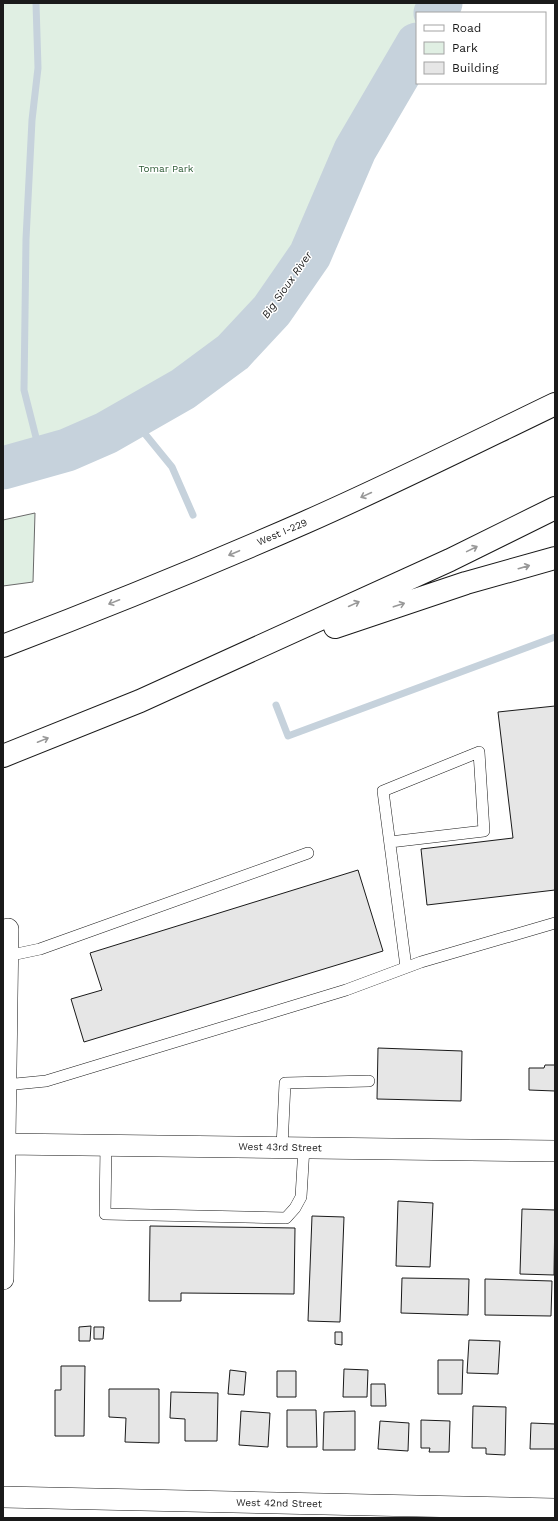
<svg xmlns="http://www.w3.org/2000/svg" width="558" height="1521" viewBox="0 0 558 1521" font-family="'Work Sans',sans-serif">
<style>
.green{fill:#e0efe3;stroke:#6a6a6a}
.lines{fill:none;stroke-linecap:round;stroke-linejoin:round}
.stream{stroke:#c6d2dc;stroke-width:7}
.river{stroke:#c6d2dc;stroke-width:43}
.building{fill:#e6e6e6;stroke:#1a1a1a}
.service-casing{stroke:#1a1a1a;stroke-width:12}
.minor-casing{stroke:#1a1a1a;stroke-width:22}
.motorway-casing{stroke:#1a1a1a;stroke-width:24}
.service{stroke:#fff;stroke-width:11}
.minor{stroke:#fff;stroke-width:21}
.motorway{stroke:#fff;stroke-width:22}
.oneway{stroke:#989898}
.labels{text-anchor:middle;dominant-baseline:central;stroke-width:3;stroke-linejoin:round;paint-order:stroke}
.park-label{font-size:10px;fill:#2b5a34;stroke:#fff}
.street-label{font-size:10px;fill:#1a1a1a;stroke:#fff}
.water-label{font-size:11px;font-style:italic;fill:#1a1a1a;stroke:#fff}
</style>
<rect width="100%" height="100%" fill="#fff"/>
<path class="green" d="M3,3H441L435,13H417V44L355,150L331,206L272,310L183,389L106,433L14,465L3,466Z
M35,513L33,582L3,586V520Z"/>
<g class="lines">
<path class="stream" d="M36,3L38,68L32,120L26,239L24,390L41,457
M132,418L172,467L193,515
M276,705L288,736L555,637"/>
<path class="river" d="M435,13L441,3
M3,468L67,450L106,433L183,389L233,352L272,310L310,255L355,150L417,44"/>
</g>
<path class="building" d="M555,706V890L427,905L421,849L513,838L498,712Z
M358,870L383,951L84,1042L71,999L102,990L90,953Z
M378,1048L462,1051L461,1101L377,1099Z
M545,1065H555V1091L529,1090V1068H544Z
M398,1201L433,1203L430,1267L396,1266Z
M522,1209L555,1210L554,1275L520,1274Z
M312,1216L344,1217L340,1322L308,1321Z
M150,1226L295,1228L294,1294L181,1293V1301H149Z
M402,1278L469,1279L468,1315L401,1313Z
M485,1279L552,1281L551,1316L485,1315Z
M91,1326L90,1341H79V1327Z
M94,1327H104L103,1339H94Z
M335,1332H342V1345L335,1344Z
M469,1340L500,1341L498,1374L467,1373Z
M438,1360H463L462,1394H438Z
M61,1366H85L84,1436H55V1390H61Z
M344,1369L368,1370L367,1397H343Z
M230,1370L246,1372L244,1395L228,1394Z
M277,1371H296V1397H277Z
M371,1384H385L386,1406H371Z
M109,1389H159V1443L125,1442L126,1418L109,1417Z
M171,1392L218,1393L217,1441H185V1419L170,1418Z
M473,1406L506,1407L505,1455L486,1454V1448H472Z
M287,1410H316L317,1447H287Z
M241,1411L270,1413L268,1447L239,1445Z
M355,1411V1450H323L324,1412Z
M421,1420L450,1421L449,1452H429L430,1448H421Z
M380,1421L409,1423L408,1451L378,1449Z
M531,1423L555,1424V1449H530Z"/>
<g class="lines">
<defs>
<path id="service" d="M390,842L484,831L479,752L383,791L406,967
M7,956L40,949L308,853
M5,1085L46,1081L346,990L421,962L555,923
M106,1145L105,1214L286,1218L295,1208L301,1197L304,1147
M282,1147L285,1083L369,1081"/>
<path id="minor" d="M5,1144L555,1151
M3,1279L8,929
M3,1497L555,1509"/>
<path id="motorway" d="M335,627L466,583L555,558
M3,646C105,607 206,566 306,522C390,485 472,444 555,404
M3,756L140,701L450,560L555,508"/>
</defs>
<use href="#service" class="service-casing"/>
<use href="#minor" class="minor-casing"/>
<use href="#motorway" class="motorway-casing"/>
<use href="#service" class="service"/>
<use href="#minor" class="minor"/>
<use href="#motorway" class="motorway"/>
</g>
<defs><path id="oneway-shaft" d="M-6 0H5M1.5-3L5.5 0L1.5 3" fill="none" stroke-width="1.6" stroke-linecap="round" stroke-linejoin="round"/></defs>
<g class="oneway">
<use href="#oneway-shaft" transform="translate(366 495) rotate(155)"/>
<use href="#oneway-shaft" transform="translate(472 549) rotate(-26)"/>
<use href="#oneway-shaft" transform="translate(234 553) rotate(157)"/>
<use href="#oneway-shaft" transform="translate(524 567) rotate(-16)"/>
<use href="#oneway-shaft" transform="translate(114 602) rotate(158)"/>
<use href="#oneway-shaft" transform="translate(354 604) rotate(-25)"/>
<use href="#oneway-shaft" transform="translate(399 605) rotate(-18)"/>
<use href="#oneway-shaft" transform="translate(43 740) rotate(-22)"/>
</g>
<g class="labels">
<g class="park-label">
<text x="166" y="168">Tomar Park</text>
</g>
<g class="street-label">
<text transform="translate(282 532) rotate(-23)">West I-229</text>
<text transform="translate(280 1147) rotate(1)">West 43rd Street</text>
<text transform="translate(279 1503) rotate(1)">West 42nd Street</text>
</g>
<g class="water-label">
<text transform="translate(287 285) rotate(-55)">Big Sioux River</text>
</g>
</g>
<rect width="558" height="1521" fill="none" stroke="#1a1a1a" stroke-width="8"/>
<rect x="416" y="12" width="130" height="72" fill="#ffffff" stroke="#a3a3a3"/>
<rect x="424" y="25" width="20" height="6" fill="#ffffff" stroke="#a3a3a3"/>
<text x="452" y="32" font-size="12" fill="#1a1a1a">Road</text>
<rect x="424" y="42" width="20" height="12" fill="#e0efe3" stroke="#a3a3a3"/>
<text x="452" y="52" font-size="12" fill="#1a1a1a">Park</text>
<rect x="424" y="62" width="20" height="12" fill="#e6e6e6" stroke="#a3a3a3"/>
<text x="452" y="72" font-size="12" fill="#1a1a1a">Building</text>
</svg>
